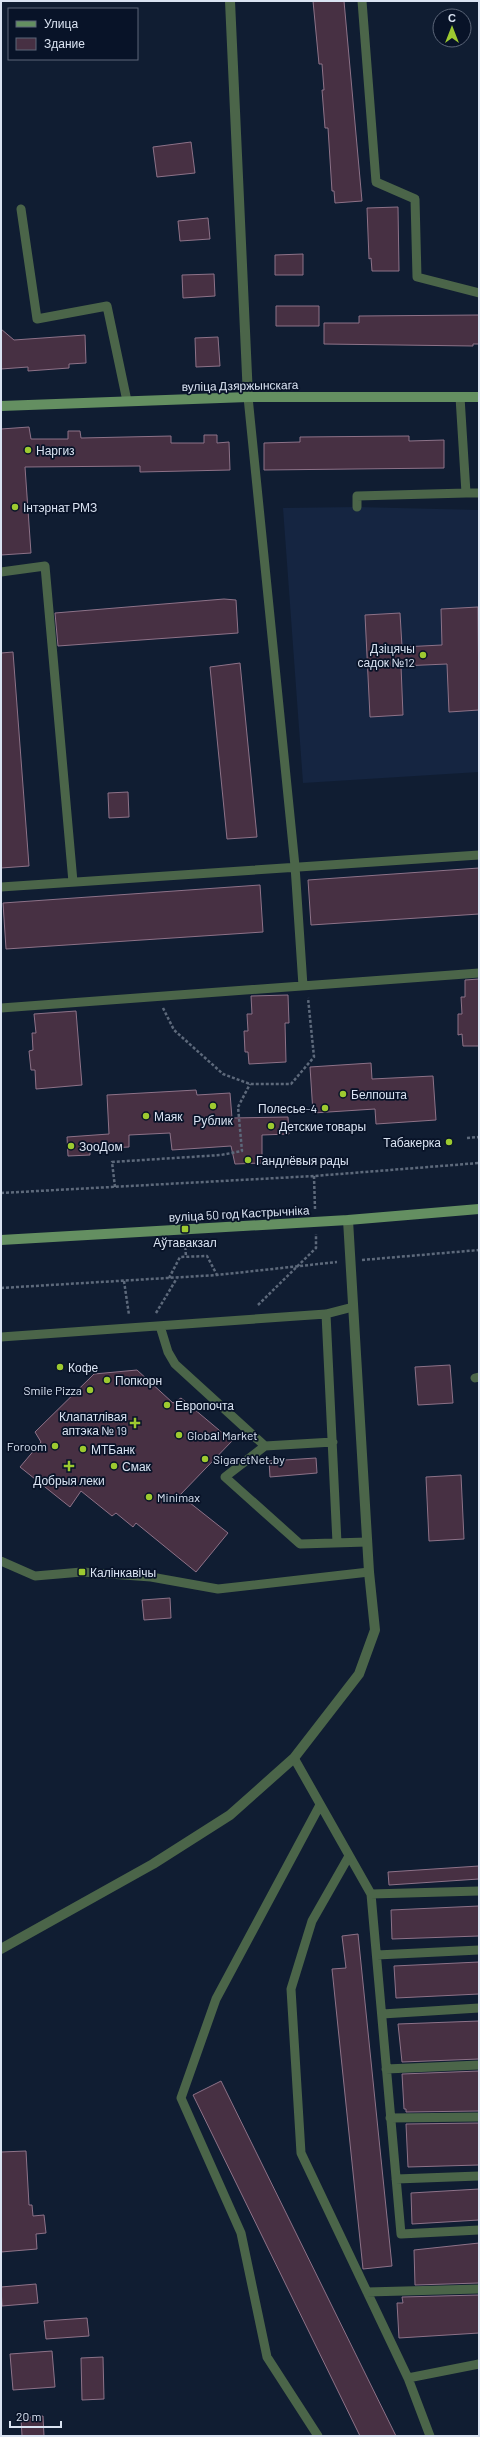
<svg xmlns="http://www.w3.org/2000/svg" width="480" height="2437" viewBox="0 0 480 2437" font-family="Barlow,sans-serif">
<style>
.built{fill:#152541}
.building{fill:#473043;stroke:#8d7288}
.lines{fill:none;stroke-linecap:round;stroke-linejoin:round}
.path{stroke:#5d697b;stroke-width:2.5;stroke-dasharray:3 2;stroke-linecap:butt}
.lane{stroke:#4b6549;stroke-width:9}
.street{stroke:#4b6549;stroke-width:10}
.secondary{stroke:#648f61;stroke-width:10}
.poi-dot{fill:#9dca30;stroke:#081328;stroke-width:1.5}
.labels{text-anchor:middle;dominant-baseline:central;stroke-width:3.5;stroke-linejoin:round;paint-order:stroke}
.street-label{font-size:12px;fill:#dae3f2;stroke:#081328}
.poi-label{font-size:12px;fill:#dae3f2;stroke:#081328;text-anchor:start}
</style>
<rect width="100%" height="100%" fill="#101d32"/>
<path class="built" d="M357,507L479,510V772L303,783L283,508Z"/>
<path class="building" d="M313,1H344L362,201L335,203L334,191H332L328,128H325L322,90H324L322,64H319Z
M191,142L195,173L157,177L153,147Z
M398,207L399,271H372L371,258L369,259L367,208Z
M208,218L210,239L180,241L178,221Z
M303,254V275H275V255Z
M214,274L215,296L183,298L182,275Z
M276,306H319V326H276Z
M479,315V344H473V346L324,344V323H359V316Z
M1,329L14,340L85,335L86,363L69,364V368L28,371V367L1,369Z
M218,337L220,366L196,367L195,338Z
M29,427L31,439H68V431H80L81,438L171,436V443H204V435H217V443L229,442L230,470L140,472V466L25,467L31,553L1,555V429Z
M409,436V441L444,440V468L264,470V443L300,442V437Z
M224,599L236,600L238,633L58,646L55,613Z
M478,607L479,710L449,712L447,664L401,666L403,715L370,717L365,615L400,613L402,647L442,645L441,609Z
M13,652L29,866L1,868V653Z
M240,663L257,837L227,839L210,667Z
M128,792L129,817L109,818L108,793Z
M479,868V914L311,925L308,880Z
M260,885L263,932L6,949L3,903Z
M479,979V1046H463L462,1034L458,1035V1014H462L461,997H465V980Z
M288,995L289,1023H285L286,1062L249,1064L248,1052H245L244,1031H248L247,1014H252L251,996Z
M76,1011L82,1085L36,1089L35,1070H31L29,1051L33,1050L32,1033H36L34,1014Z
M371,1063L372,1079L433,1076L436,1120L376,1124L375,1109L313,1113L310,1067Z
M196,1090L197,1095L230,1093L232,1118L288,1117L289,1134L262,1135V1163L235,1164L231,1146L172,1150L170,1133L129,1135V1147L90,1149V1155L68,1156L67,1137L109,1134L107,1095Z
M450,1365L453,1403L418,1405L415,1367Z
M137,1370L173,1403L181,1398L232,1441L180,1495L228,1533L196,1572L136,1523L133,1527L116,1513L112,1516L81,1491L70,1507L20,1467L41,1442L35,1432L94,1374Z
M316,1458L317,1473L270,1477L269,1461Z
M461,1475L464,1539L429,1541L426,1477Z
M170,1598L171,1618L144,1620L142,1600Z
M479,1866V1879L389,1885L388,1872Z
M479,1906V1936L392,1939L391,1910Z
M358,1934L392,2266L363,2269L332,1969L346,1968L342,1936Z
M479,1962V1994L396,1998L394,1966Z
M479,2021V2059L402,2062L398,2024Z
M479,2071V2111L406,2112V2109H404L402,2074Z
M221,2081L396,2436H360L193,2095Z
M479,2123V2165L408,2167L406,2124Z
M26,2151L29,2205H32L33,2216L44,2215L46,2233L36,2234L37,2249L1,2252V2152Z
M479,2189V2220L412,2224L411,2193Z
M479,2243V2283L415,2285L414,2250Z
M36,2284L38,2303L2,2306L1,2287Z
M479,2295V2333L399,2338L397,2303H403L402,2297Z
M87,2318L89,2336L46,2339L44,2321Z
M52,2351L55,2387L13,2390L10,2354Z
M103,2357L104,2399L82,2400L81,2358Z
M43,2416L44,2436H22L21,2418Z"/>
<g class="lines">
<path class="path" d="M163,1008L174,1030L223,1074L250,1084H291L314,1057L308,998
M467,1138L479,1137
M314,1176L315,1209
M115,1187L112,1162L221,1155L242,1151L238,1107L250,1084
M1,1193L314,1176L479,1163
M185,1242L186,1257
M362,1260L479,1250
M169,1278L180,1257L207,1256L217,1275
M124,1281L129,1315
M1,1288L217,1275L337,1262
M258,1305L316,1248V1234
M156,1313L177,1278"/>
<path class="lane" d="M362,1L376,182L415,199L417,277L479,293
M21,209L37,319L107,306L127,401
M248,397L295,866L303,986
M466,493H479
M357,507V496L466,493L460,397
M1,572L45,566L73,882
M1,887L479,855
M1,1008L479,973
M326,1314L337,1543
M160,1326L168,1352L175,1364L265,1446L225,1477L300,1544L367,1542
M1,1337L326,1314L353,1307
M475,1378L479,1377
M265,1446L333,1442
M1,1561L35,1576L82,1572L151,1577L218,1589L369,1572
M294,1758L371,1894L401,2234L479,2230
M349,1856L312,1921L291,1989L301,2153L408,2378L430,2436
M371,1894L479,1891
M377,1955L479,1950
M382,2014L479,2008
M386,2069L479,2065
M390,2118L479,2117
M396,2179L479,2176
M367,2292L479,2289
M408,2378L479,2364
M318,2436L267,2357L241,2233L181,2098L216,1999L320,1805"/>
<path class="street" d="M230,1L248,397
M1,1949L153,1864L230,1815L294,1758L359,1674L375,1630L369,1572L348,1220"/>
<path class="secondary" d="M1,406L248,397H479
M1,1240L348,1220L479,1209"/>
</g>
<g class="poi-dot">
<circle cx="28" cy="450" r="4"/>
<circle cx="15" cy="507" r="4"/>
<circle cx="423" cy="655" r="4"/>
<circle cx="343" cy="1094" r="4"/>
<circle cx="213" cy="1106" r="4"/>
<circle cx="325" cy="1108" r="4"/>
<circle cx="146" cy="1116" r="4"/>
<circle cx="271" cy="1126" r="4"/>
<circle cx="449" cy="1142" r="4"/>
<circle cx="71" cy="1146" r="4"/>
<circle cx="248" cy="1160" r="4"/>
<rect x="181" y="1225" width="8" height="8" rx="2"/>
<circle cx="60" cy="1367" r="4"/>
<circle cx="107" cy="1380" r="4"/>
<circle cx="90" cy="1390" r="4"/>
<circle cx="167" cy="1405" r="4"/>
<path d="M133 1417h4v4h4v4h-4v4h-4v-4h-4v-4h4z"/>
<circle cx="179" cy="1435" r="4"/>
<circle cx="55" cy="1446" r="4"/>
<circle cx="83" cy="1449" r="4"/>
<circle cx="205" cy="1459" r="4"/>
<path d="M67 1460h4v4h4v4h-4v4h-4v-4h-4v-4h4z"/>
<circle cx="114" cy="1466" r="4"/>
<circle cx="149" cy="1497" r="4"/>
<rect x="78" y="1568" width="8" height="8" rx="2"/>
</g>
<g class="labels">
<g class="street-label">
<text transform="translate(240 385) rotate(-1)">вуліца Дзяржынскага</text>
<text transform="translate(239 1213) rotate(-3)">вуліца 50 год Кастрычніка</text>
</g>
<g class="poi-label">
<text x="36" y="450">Наргиз</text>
<text x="23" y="507">Інтэрнат РМЗ</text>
<text x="415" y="648" text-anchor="end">Дзіцячы<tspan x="415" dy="14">садок №12</tspan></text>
<text x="351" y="1094">Белпошта</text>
<text x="317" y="1108" text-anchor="end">Полесье-4</text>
<text x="154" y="1116">Маяк</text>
<text x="213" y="1120" text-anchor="middle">Рублик</text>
<text x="279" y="1126">Детские товары</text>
<text x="441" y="1142" text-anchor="end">Табакерка</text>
<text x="79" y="1146">ЗооДом</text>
<text x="256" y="1160">Гандлёвыя рады</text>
<text x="185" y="1242" text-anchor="middle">Аўтавакзал</text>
<text x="68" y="1367">Кофе</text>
<text x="115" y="1380">Попкорн</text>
<text x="82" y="1390" text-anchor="end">Smile Pizza</text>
<text x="175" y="1405">Европочта</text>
<text x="127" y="1416" text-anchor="end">Клапатлівая<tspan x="127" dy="14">аптэка № 19</tspan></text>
<text x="187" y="1435">Globаl Market</text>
<text x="47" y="1446" text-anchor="end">Foroom</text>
<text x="91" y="1449">МТБанк</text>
<text x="213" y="1459">SigaretNet.by</text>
<text x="122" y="1466">Смак</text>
<text x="69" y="1480" text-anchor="middle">Добрыя леки</text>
<text x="157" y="1497">Minimax</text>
<text x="90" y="1572">Калінкавічы</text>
</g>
</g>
<rect width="480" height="2437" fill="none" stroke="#dae3f2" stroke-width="4"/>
<rect x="8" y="8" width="130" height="52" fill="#081328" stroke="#5c6679"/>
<rect x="16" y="21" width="20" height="6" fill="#648f61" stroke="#5c6679"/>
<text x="44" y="28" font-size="12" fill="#dae3f2">Улица</text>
<rect x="16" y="38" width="20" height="12" fill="#473043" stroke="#5c6679"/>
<text x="44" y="48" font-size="12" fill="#dae3f2">Здание</text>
<g transform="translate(452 28)"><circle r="19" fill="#081328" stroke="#5c6679"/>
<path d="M0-3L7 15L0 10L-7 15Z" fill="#9dca30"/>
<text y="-6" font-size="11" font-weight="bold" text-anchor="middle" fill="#dae3f2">С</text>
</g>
<path d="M10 2421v6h51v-6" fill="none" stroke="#dae3f2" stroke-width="2"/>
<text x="16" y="2421" font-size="12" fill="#dae3f2" stroke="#081328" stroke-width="3" paint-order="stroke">20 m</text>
</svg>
